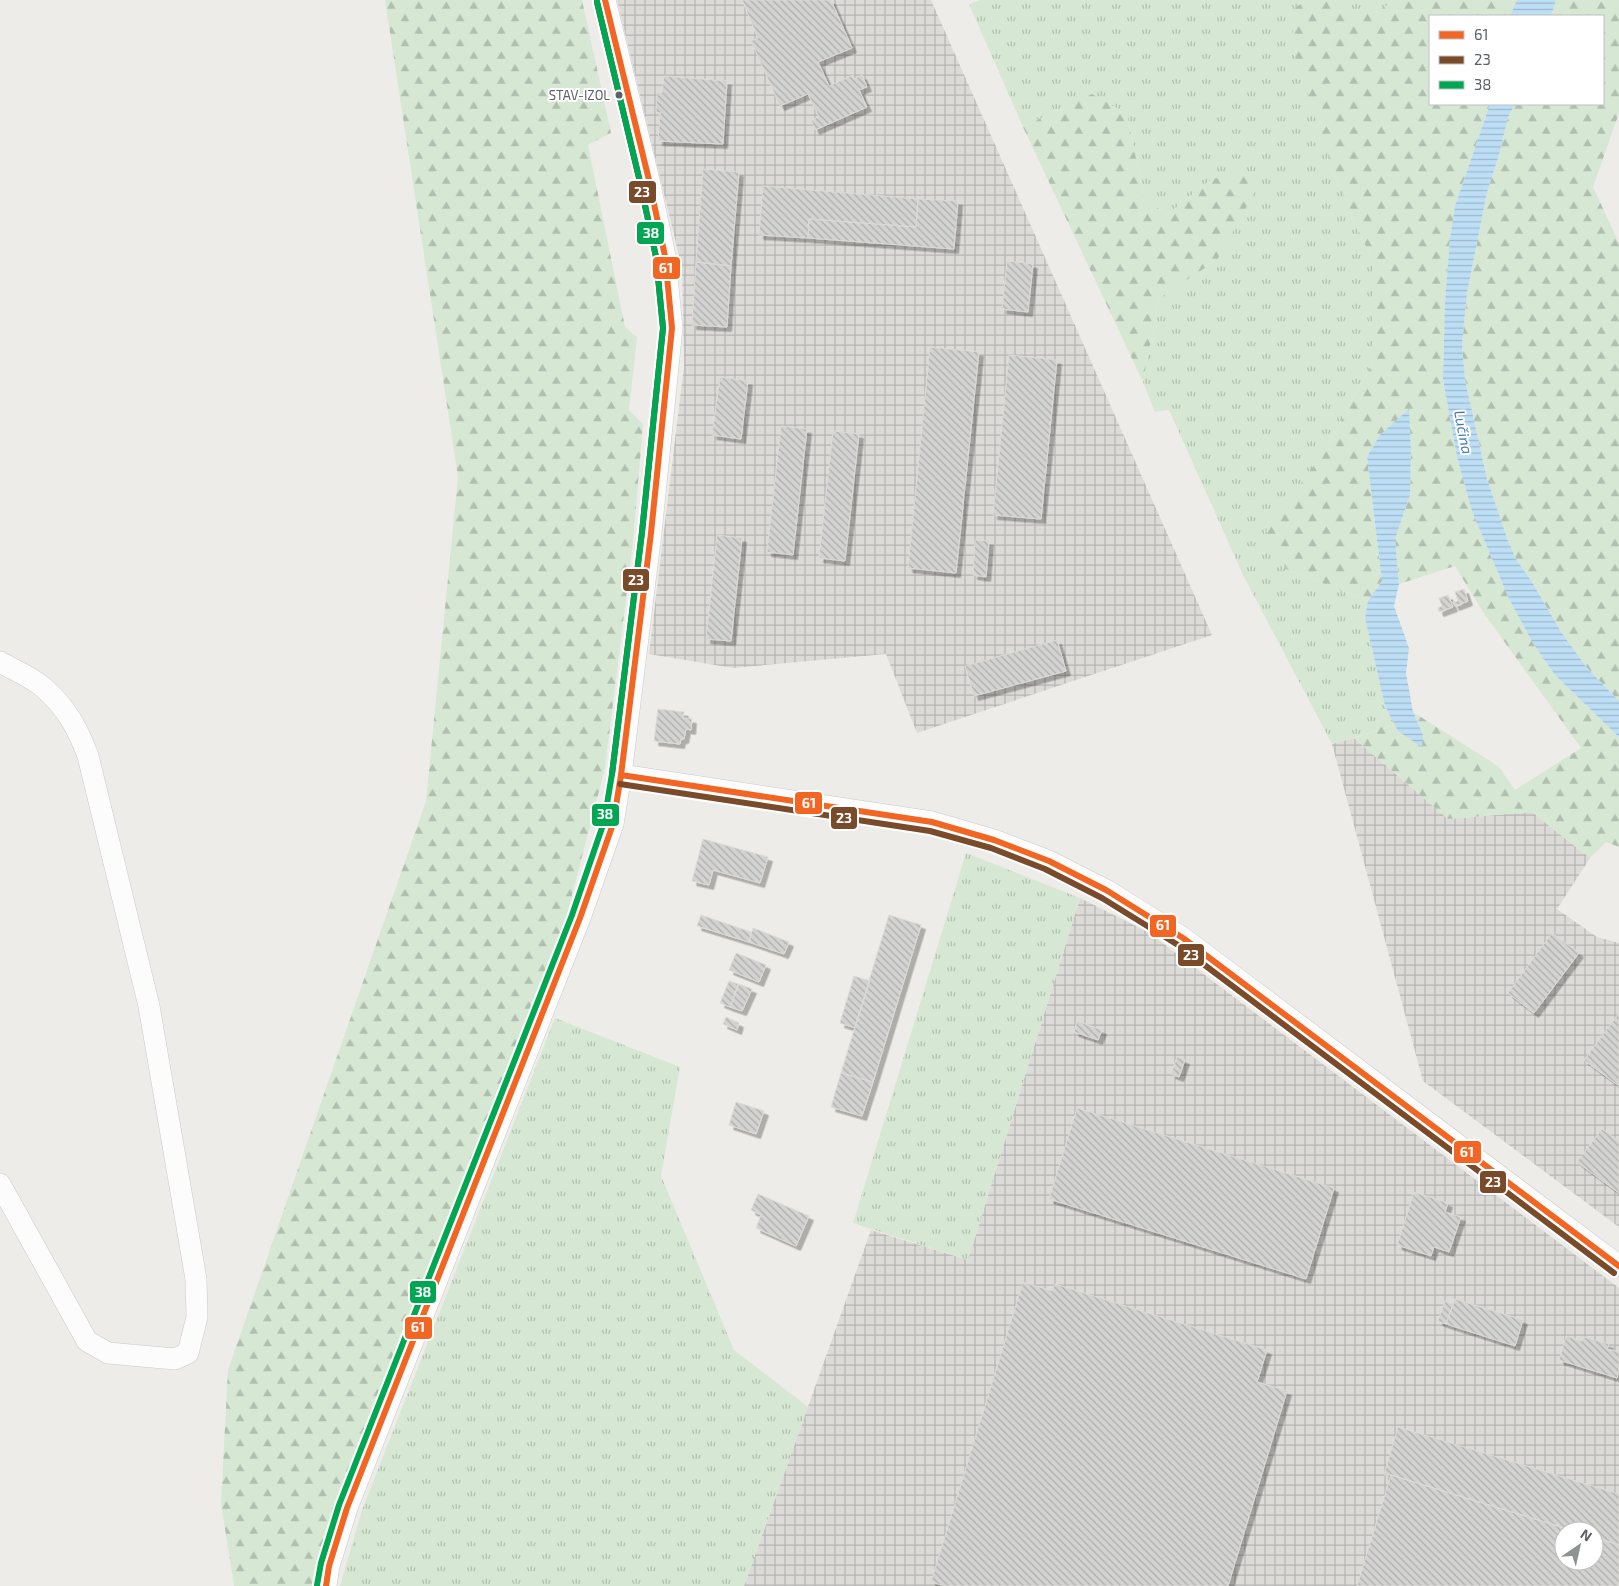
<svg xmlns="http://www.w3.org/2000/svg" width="1619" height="1586" viewBox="0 0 1619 1586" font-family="'Exo 2',sans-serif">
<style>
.industrial{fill:url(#industrial-grid);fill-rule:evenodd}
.grass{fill:url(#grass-tufts)}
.forest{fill:url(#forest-firs)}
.water{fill:url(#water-rules)}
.building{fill:url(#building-back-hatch);stroke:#dcdbd7;filter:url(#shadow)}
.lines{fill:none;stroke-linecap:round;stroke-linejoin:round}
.minor-casing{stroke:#c9caca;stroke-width:22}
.minor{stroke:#fcfcfc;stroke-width:21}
.bus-1-casing{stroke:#fff;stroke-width:10}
.bus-2-casing{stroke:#fff;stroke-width:10}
.bus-3-casing{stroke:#fff;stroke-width:10}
.bus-1{stroke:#f26522;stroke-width:6}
.bus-2{stroke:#7a4b2a;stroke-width:6}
.bus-3{stroke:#00a651;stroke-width:6}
.bus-dot{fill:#5d6165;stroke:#fff;stroke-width:2}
.labels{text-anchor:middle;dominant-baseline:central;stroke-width:4;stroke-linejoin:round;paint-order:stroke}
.bus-label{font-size:13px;fill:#5d6165;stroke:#fff;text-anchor:end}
.water-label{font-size:15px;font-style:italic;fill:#457aae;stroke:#fff}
.line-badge{stroke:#fff;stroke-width:2}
.badge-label{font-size:14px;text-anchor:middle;font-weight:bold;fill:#fff}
</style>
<defs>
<pattern id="industrial-grid" width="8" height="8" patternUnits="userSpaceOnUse" patternTransform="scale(1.25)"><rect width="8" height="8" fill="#dddbd8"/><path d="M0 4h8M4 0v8" fill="none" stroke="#b6b5b3"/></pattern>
<pattern id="grass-tufts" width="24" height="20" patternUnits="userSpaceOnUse" patternTransform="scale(1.25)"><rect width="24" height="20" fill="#d6e8d4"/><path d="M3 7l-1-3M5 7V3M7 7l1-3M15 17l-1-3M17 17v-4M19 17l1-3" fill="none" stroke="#b1bfb0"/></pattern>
<pattern id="forest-firs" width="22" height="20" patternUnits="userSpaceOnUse" patternTransform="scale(1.25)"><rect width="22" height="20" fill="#d6e8d4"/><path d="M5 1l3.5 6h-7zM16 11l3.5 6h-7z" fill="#b1bfb0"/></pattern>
<pattern id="water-rules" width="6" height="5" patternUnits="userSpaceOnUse" patternTransform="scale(1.25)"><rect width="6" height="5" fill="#bddff6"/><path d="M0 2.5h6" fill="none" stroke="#9db8cb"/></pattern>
<pattern id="building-back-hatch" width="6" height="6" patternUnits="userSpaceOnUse" patternTransform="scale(1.25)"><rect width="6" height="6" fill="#d3d3d1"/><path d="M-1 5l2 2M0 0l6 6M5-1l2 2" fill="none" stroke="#aeafad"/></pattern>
<filter id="shadow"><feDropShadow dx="4.5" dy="4.5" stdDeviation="0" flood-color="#0004"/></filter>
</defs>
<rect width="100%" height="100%" fill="#edece8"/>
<path class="industrial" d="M617,0H931L1212,635L917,733L886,654L733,668L649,654L684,366L682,268Z
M1354,738L1448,819L1532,812L1590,858L1557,909L1597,937L1619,943V1227L1423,1081L1332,744Z
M1080,898L1148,932L1619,1288V1586H744L871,1230L968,1260ZM1564,1531H1594V1561H1564Z"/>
<path class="grass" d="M980,0H1307L1296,7L1334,173L1372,261V364L1326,449L1286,569L1368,601L1365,618L1385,706L1376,731L1332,744L1244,577L1169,410L1155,412L1143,382L1159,298L1217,260L1212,179L1167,215L1144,198L1127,114L1092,95L1023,127L969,4Z
M1334,0H1397C1384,10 1362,20 1345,11C1341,9 1337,3 1334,0Z
M966,853L1080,898L968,1260L853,1223Z
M555,1018L680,1067L661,1176L734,1350L808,1407L744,1586H340L362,1510Z"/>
<path class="forest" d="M385,0H582L611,133L588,145L625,327L637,337L629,410L643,424L633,542L605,768L566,918L347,1476L324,1554L317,1586H234L221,1503L228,1370L426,801L458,477Z
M1307,0H1334L1345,11L1357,14L1376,12L1397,0H1517L1510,16H1430V104H1490L1455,206L1450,239L1445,302L1443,379L1457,457L1472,510L1490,554L1510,601L1533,643L1555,675L1619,737V847L1606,842L1590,858L1532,812L1448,819L1354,738L1376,731L1385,706L1398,731L1423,735L1413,712L1498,766L1515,790L1581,748L1483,612L1455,566L1399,584L1395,539L1410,495L1411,450L1409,410L1367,457L1382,581L1368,601L1286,569L1266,531L1326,449L1372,364V261L1334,173L1296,59L1291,17L1296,7Z
M1556,0H1619V113L1593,187L1619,243V701L1587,668L1561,632L1532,582L1516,559L1508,541L1487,479L1465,380L1462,344L1467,293L1487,192L1499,155L1508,117L1515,104H1603V16H1551Z
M1092,94L1127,114L1144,198L1167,215L1212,179L1245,173L1257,188L1217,260L1159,298L1143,382L1023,127Z"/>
<path class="water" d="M1517,0H1556L1551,16H1510Z
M1490,104H1515L1508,117L1499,155L1487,192L1467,293L1462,344L1465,380L1487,479L1508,541L1516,559L1532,582L1561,632L1587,668L1619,701V737L1555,675L1533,643L1510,601L1490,554L1472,511L1457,457L1443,379L1445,302L1450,239L1455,206Z
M1409,409L1411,450L1410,495L1395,539L1399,584L1394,606L1409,648L1406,673L1413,712L1423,735L1422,747L1398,731L1385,706L1365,618L1368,601L1382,581L1367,457L1380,435Z"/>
<path class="building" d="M742,0H831L852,48L818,62L829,86L853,75L854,79L862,75L867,87L859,90L867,107L815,130L811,120L819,117L808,94L780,106L751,41L758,38Z
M664,76L727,81L723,144L658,141L660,114L661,113L656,112L657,93H662Z
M703,169L739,172L731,266L696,262Z
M763,186L918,199L916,227L809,219L808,238L759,235Z
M918,199L958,201L954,249L808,238L809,219L916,227Z
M1007,261L1033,264L1028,312L1002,309Z
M696,262L731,266L727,327L692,325Z
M930,347L979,352L956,573L908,568Z
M1009,355L1057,360L1041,519L993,515Z
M720,377L748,381L741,439L712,435Z
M781,426L807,429L793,555L767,552Z
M833,431L859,434L845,561L819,558Z
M717,535L742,538L731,641L706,639Z
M975,540L989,541L986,577L973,575Z
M1464,589L1468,601L1455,606L1453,602L1458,601L1455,592Z
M1448,595L1453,607L1439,612L1438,608L1442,606L1439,598Z
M1057,640L1066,671L974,696L965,666Z
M658,709L684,712L683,718L692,719L691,730L686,729L684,739H681L680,744L654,741Z
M703,839L768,857L760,883L713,870L709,885L692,881Z
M701,915L751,932L749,942L697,926Z
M889,915L921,925L873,1082L841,1073Z
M753,928L789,942L784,954L749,942Z
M1552,933L1579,953L1534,1013L1508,993Z
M736,953L766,965L759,982L729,970Z
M854,976L870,981L855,1028L840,1023Z
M729,981L738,984L730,1007L720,1003Z
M739,984L752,989L742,1011L730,1007Z
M1619,1013V1086L1584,1060Z
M726,1017L739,1023L737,1030L723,1024Z
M1077,1021L1102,1030L1098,1040L1074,1032Z
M1177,1057L1185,1060L1179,1077L1171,1074Z
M841,1073L873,1082L862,1116L831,1107Z
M736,1102L764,1111L756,1134L729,1125Z
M1077,1108L1334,1188L1306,1279L1049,1199Z
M1602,1129L1619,1141V1193L1577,1162Z
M1414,1192L1448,1203L1445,1212L1461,1217L1449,1252L1434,1247L1431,1256L1397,1245Z
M758,1194L809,1216L796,1246L756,1228L761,1215L751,1210Z
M1023,1282L1052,1291L1055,1284L1267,1350L1257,1382L1287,1391L1228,1586H945L931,1582Z
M1455,1299L1523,1320L1515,1346L1446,1324Z
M1445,1301L1453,1304L1446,1324L1438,1321Z
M1566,1336L1582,1341L1584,1337L1609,1344L1607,1349L1619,1352V1371L1617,1378L1559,1360Z
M1398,1427L1619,1494V1545L1594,1537V1531H1574L1391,1475H1384Z
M1391,1475L1574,1531H1564V1561H1594V1537L1619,1545V1586H1357Z"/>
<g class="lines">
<defs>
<path id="minor" d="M0,662C14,670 32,677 44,688C66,707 78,729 88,756L149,1006L196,1279L197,1317L188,1353L175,1359L108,1353L87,1341L0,1184
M621,775L932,822L994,840L1049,861L1106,890L1183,938L1619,1266
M326,1586L329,1566L347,1508L580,918L613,824L621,775L651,533L672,328L665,256L649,180L605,0"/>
</defs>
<use href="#minor" class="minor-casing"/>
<use href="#minor" class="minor"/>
<defs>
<path id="bus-1" d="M621,775L932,822L994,840L1049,861L1106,890L1183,938L1619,1266
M326,1586L329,1566L347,1508L580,918L613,824L621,775L651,533L672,328L665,256L649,180L605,0"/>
<path id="bus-2" d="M597,2L640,182L656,257L663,328L642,532L612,774
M620,784L930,831L991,848L1045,869L1102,898L1178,945L1614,1273"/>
<path id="bus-3" d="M317,1585L321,1563L339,1505L572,915L604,822L612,774L642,532L663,328L656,257L640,182L597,2"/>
</defs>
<use href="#bus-1" class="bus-1-casing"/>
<use href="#bus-2" class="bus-2-casing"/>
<use href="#bus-3" class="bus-3-casing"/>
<use href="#bus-1" class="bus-1"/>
<use href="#bus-2" class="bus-2"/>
<use href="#bus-3" class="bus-3"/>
</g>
<circle class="bus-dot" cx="619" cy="95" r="4.5"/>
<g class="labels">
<g class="bus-label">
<text x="610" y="95">STAV-IZOL</text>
</g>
<g class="water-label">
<text transform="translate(1464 432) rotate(79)">Lučina</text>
</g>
</g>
<g class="line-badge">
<rect x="628" y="180" width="29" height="24" rx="5" fill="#7a4b2a"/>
<rect x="636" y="221" width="29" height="24" rx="5" fill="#00a651"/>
<rect x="652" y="256" width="29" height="24" rx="5" fill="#f26522"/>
<rect x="622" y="568" width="28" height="24" rx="5" fill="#7a4b2a"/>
<rect x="794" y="791" width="29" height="24" rx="5" fill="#f26522"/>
<rect x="591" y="803" width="29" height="24" rx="5" fill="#00a651"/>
<rect x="830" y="806" width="28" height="24" rx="5" fill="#7a4b2a"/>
<rect x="1149" y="914" width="28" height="24" rx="5" fill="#f26522"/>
<rect x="1177" y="943" width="28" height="24" rx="5" fill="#7a4b2a"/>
<rect x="1453" y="1140" width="29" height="24" rx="5" fill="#f26522"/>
<rect x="1479" y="1170" width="28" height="24" rx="5" fill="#7a4b2a"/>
<rect x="409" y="1280" width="28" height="24" rx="5" fill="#00a651"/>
<rect x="404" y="1316" width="29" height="24" rx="5" fill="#f26522"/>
</g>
<g class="badge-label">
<text x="642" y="197">23</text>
<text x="651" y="238">38</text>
<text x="666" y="273">61</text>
<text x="636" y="585">23</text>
<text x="809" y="808">61</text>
<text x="605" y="819">38</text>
<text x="844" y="823">23</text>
<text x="1163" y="930">61</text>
<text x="1191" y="960">23</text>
<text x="1467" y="1157">61</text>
<text x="1493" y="1187">23</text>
<text x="423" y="1297">38</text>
<text x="418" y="1332">61</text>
</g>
<rect x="1429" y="15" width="175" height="90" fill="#ffffff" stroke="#bec0c1"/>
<rect x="1439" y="31" width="25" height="8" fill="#f26522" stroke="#bec0c1"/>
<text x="1474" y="40" font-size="15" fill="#5d6165">61</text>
<rect x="1439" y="56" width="25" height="8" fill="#7a4b2a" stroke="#bec0c1"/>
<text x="1474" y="65" font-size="15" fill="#5d6165">23</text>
<rect x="1439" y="81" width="25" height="8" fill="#00a651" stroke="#bec0c1"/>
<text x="1474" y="90" font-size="15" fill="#5d6165">38</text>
<g transform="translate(1579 1546) rotate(34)"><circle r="24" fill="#ffffff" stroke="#bec0c1"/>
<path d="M0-4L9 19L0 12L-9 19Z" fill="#8f9293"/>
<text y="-8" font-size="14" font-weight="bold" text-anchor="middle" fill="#5d6165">N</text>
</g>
</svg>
